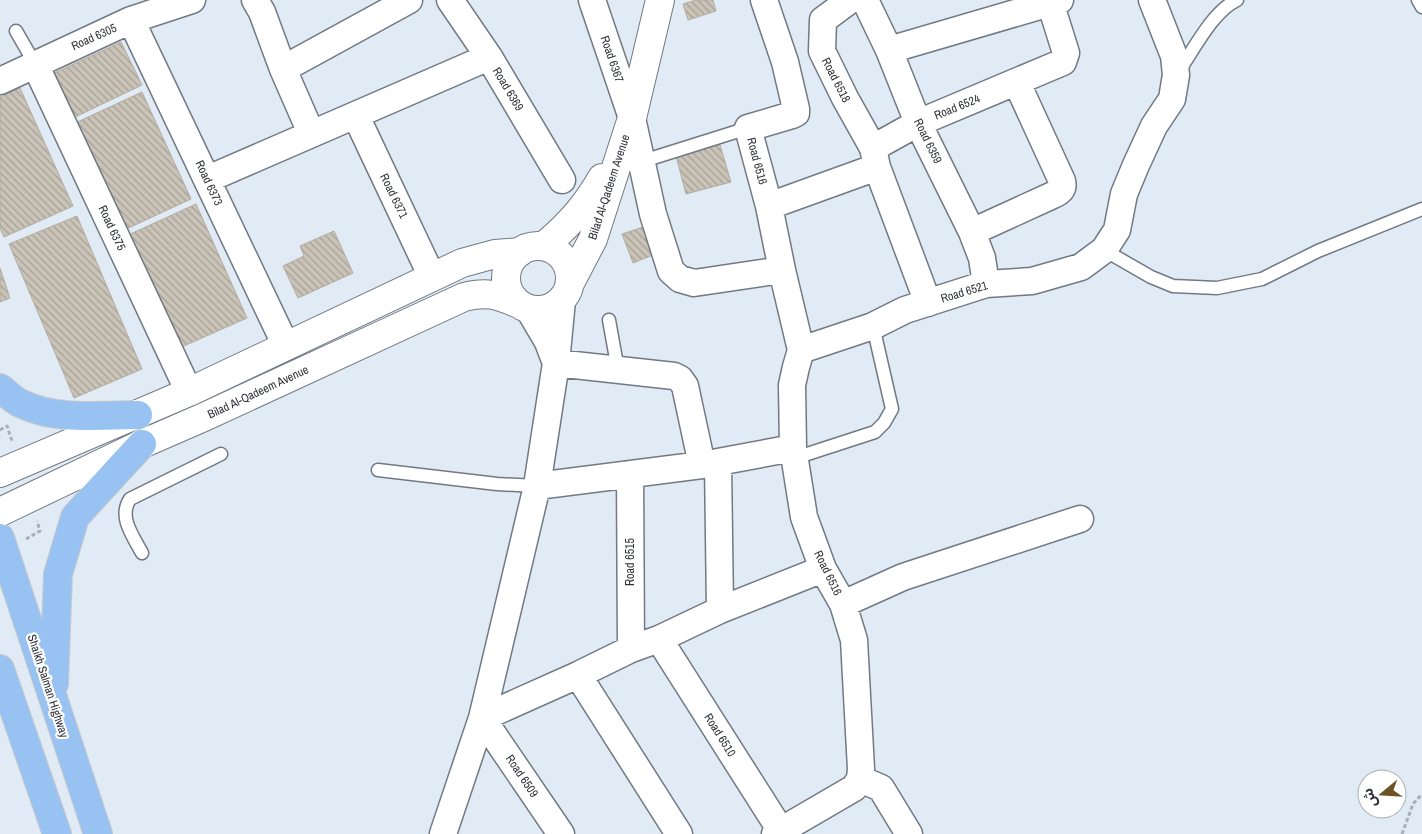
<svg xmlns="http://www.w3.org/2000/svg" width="1422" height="834" viewBox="0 0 1422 834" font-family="'Archivo Narrow','Noto Sans Arabic',sans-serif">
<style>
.building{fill:url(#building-back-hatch);stroke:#b3aca0}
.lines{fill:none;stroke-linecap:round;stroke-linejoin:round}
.service-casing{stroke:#717984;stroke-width:15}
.minor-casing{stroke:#717984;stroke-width:29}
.tertiary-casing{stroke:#717984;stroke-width:30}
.primary-casing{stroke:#c9cacb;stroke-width:30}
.path{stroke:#a7aeb7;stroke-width:3;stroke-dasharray:4 2.5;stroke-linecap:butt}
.service{stroke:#fff;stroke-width:12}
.minor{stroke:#fff;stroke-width:26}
.tertiary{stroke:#fff;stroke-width:28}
.primary{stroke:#97c2f1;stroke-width:28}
.labels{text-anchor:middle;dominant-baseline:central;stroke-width:4.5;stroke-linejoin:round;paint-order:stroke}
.street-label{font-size:12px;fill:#2f3237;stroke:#fff}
</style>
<defs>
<pattern id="building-back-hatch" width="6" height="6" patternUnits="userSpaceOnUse" patternTransform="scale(1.25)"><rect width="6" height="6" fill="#cac3b7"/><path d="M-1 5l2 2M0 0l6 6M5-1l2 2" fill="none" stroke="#a49f96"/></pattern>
</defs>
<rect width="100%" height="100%" fill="#e1ebf6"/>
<path class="building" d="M696,0H713L716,11L688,20L683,4Z
M121,42L142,85L69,120L48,76Z
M20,88L73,206L4,237L0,228V97Z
M142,92L191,199L122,231L73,124Z
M720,145L731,182L686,194L676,156Z
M196,204L247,318L177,349L126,236Z
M77,216L142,369L74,398L9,244Z
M643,227L653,255L633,263L622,234Z
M334,231L353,273L298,298L283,266L304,256L300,246Z
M0,268L10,298L0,302Z"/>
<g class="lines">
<defs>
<path id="service" d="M1418,0L1422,7
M16,31L35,64
M1179,71C1194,49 1213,11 1237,0
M640,162L748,128
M1104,250L1151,277L1173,286L1217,288L1262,279L1318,251L1422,209
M609,320L618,370
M795,458L875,432L884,423L892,409L873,326
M378,470L497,484L537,486
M142,553C133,536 118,517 130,499L221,454"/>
<path id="minor" d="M255,0L262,12L283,69L311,133
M450,0L489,57L562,180
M592,0L632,118L653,214L671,271L680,279L694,283L782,270
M764,0L785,62L796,109V113L792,115L748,128L769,206L782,270L801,350L796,367L792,385L793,448L804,517L823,569L843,604L854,640L861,769L860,779L854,788L775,834
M850,0L823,20L822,51L845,98L873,148L877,167L928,303
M865,0L889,50L918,123L972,232L982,258L986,284
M131,20L286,346
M889,50L1060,0
M35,64L189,392
M283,69L409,0
M0,81L131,20L192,0
M356,116L432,277
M873,148L918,123L1063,62L1066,53L1050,2
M208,179L489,57
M769,206L877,167
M972,232L1053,195C1060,192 1064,189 1062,181L1017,83
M528,308L548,342L556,363
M801,350L873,326L905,310L986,284L1032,281L1081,267L1104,250L1117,230L1124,194L1136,165L1154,126L1172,99L1176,75L1174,56L1152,0
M556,363L674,376L680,379L685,386L702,465
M718,462L720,610
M630,474L631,649
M537,486L702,465L793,448
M843,604L903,577L1080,519
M659,639L781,831
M578,675L679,834
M860,779L881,788L909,834
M443,834L482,718L537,486L556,363L562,300
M561,834L482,718L578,675L631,649L659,639L720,610L823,569"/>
<path id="tertiary" d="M544,246C569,225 586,206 602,178
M506 278a32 32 0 1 1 64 0a32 32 0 1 1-64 0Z
M570,283L593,239L632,118L660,0
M0,473L189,392L462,263L495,254L520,252
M0,512L142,444L204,417L464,297C488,291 497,295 519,304"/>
<path id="primary" d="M0,388C7,393 14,401 22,404C57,421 101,415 138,415
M0,538L98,834
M0,669L57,834
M54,684L58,574L75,517L142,444"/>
</defs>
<use href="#service" class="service-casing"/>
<use href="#minor" class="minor-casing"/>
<use href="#tertiary" class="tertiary-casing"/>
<use href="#primary" class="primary-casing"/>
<path class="path" d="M0,430L7,426L12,441
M26,539L40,531L37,521
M1402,834L1413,804L1422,794"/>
<use href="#service" class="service"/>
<use href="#minor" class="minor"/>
<use href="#tertiary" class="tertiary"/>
<use href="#primary" class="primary"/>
</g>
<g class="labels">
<g class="street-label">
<text transform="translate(94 37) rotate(-24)">Road 6305</text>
<text transform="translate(612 59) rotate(71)">Road 6367</text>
<text transform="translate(836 80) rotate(63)">Road 6518</text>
<text transform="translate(508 89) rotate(59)">Road 6369</text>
<text transform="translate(957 107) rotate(-22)">Road 6524</text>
<text transform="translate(928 141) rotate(64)">Road 6359</text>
<text transform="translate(757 161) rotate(75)">Road 6516</text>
<text transform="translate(209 183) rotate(65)">Road 6373</text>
<text transform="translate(609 187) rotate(-72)">Bilad Al-Qadeem Avenue</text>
<text transform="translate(394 196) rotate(64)">Road 6371</text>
<text transform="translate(112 228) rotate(65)">Road 6375</text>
<text transform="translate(964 292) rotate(-17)">Road 6521</text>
<text transform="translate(258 392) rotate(-25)">Bilad Al-Qadeem Avenue</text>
<text transform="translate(630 562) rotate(-90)">Road 6515</text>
<text transform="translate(828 573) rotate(64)">Road 6516</text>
<text transform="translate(48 686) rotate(72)">Shaikh Salman Highway</text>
<text transform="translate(720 735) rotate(58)">Road 6510</text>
<text transform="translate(522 776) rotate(56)">Road 6509</text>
</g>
</g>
<g transform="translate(1382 794) rotate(252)"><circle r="24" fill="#ffffff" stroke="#acadaf"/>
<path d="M0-4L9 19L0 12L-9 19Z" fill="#6e5325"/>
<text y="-8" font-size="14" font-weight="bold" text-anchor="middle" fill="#2f3237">ش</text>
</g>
</svg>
